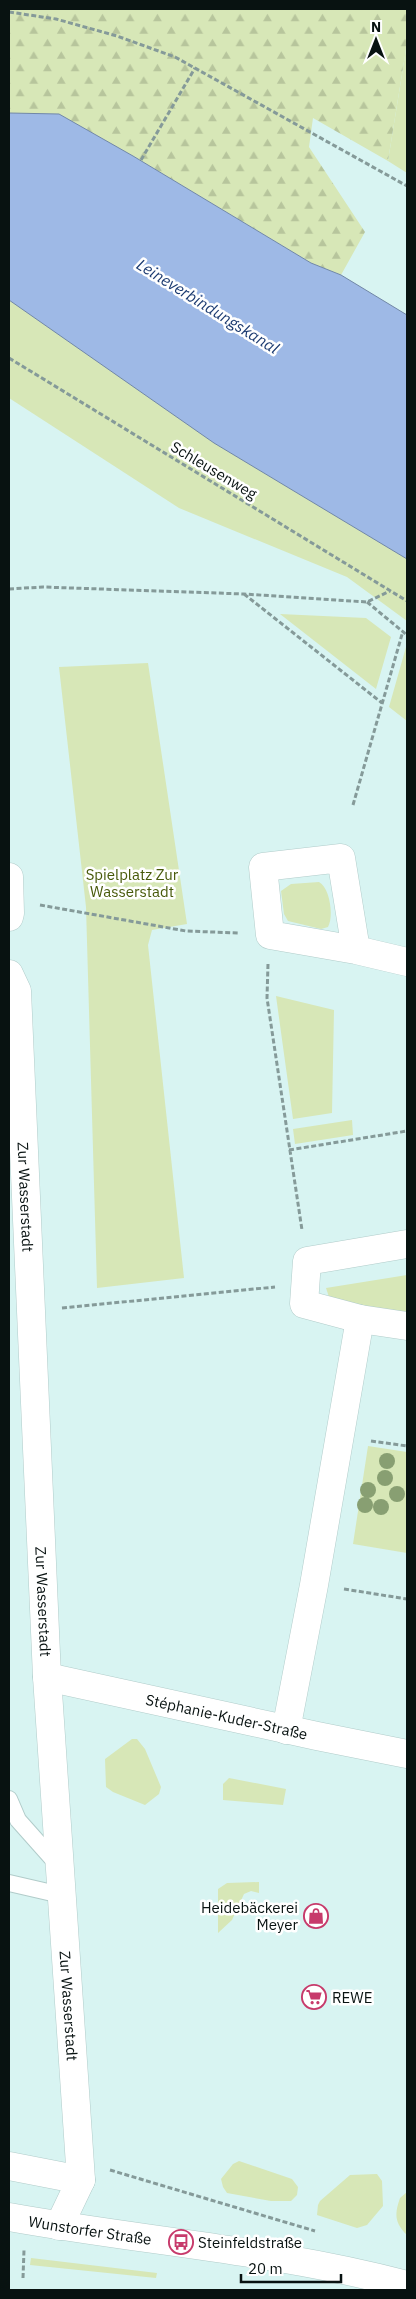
<svg xmlns="http://www.w3.org/2000/svg" width="416" height="2299" viewBox="0 0 416 2299" font-family="'IBM Plex Sans',sans-serif">
<style>
.green{fill:#d7e7b7}
.forest{fill:url(#forest-firs)}
.water{fill:#9eb9e6;stroke:#7187a6}
.lines{fill:none;stroke-linecap:round;stroke-linejoin:round}
.service-casing{stroke:#b1ccca;stroke-width:18}
.minor-casing{stroke:#b1ccca;stroke-width:29}
.primary-casing{stroke:#b1ccca;stroke-width:29}
.path{stroke:#859a99;stroke-width:3;stroke-dasharray:5 2.5;stroke-linecap:butt}
.service{stroke:#fff;stroke-width:16}
.minor{stroke:#fff;stroke-width:28}
.primary{stroke:#fff;stroke-width:28}
.tree{fill:#889f72}
.labels{text-anchor:middle;dominant-baseline:central;stroke-width:5;stroke-linejoin:round;paint-order:stroke}
.street-label{font-size:15px;fill:#081211;stroke:#fff}
.park-label{font-size:15px;fill:#475909;stroke:#fff}
.poi-label{font-size:15px;fill:#081211;stroke:#fff;text-anchor:start}
.water-label{font-size:16px;font-style:italic;fill:#1c3b71;stroke:#fff}
</style>
<defs>
<pattern id="forest-firs" width="22" height="20" patternUnits="userSpaceOnUse" patternTransform="scale(1.25)"><rect width="22" height="20" fill="#d7e7b7"/><path d="M5 1l3.5 6h-7zM16 11l3.5 6h-7z" fill="#b7c59c"/></pattern>
</defs>
<rect width="100%" height="100%" fill="#d8f4f2"/>
<path class="green" d="M407,43V173L388,161Z
M9,300L214,443L407,559V621L347,577L179,508L9,398Z
M280,614L366,618L391,637L376,689Z
M406,647H407V721L389,707Z
M148,663L187,924L152,930L148,945L184,1278L97,1288L86,907L59,667Z
M319,882C330,888 334,916 328,927L321,929L288,921L284,914L281,891L291,884Z
M276,996L334,1010L332,1113L293,1119Z
M352,1120L353,1135L295,1144L293,1129Z
M407,1275V1319L330,1300L326,1288Z
M368,1446L407,1452V1553L353,1544Z
M132,1739H137L145,1749L161,1787L159,1794L145,1805L113,1792L106,1787L105,1759Z
M229,1778L286,1789L283,1805L223,1800V1784Z
M259,1882V1893L251,1891L244,1894L232,1920L218,1933V1889L227,1883Z
M239,2161L292,2179L298,2187L297,2195L291,2201H271L227,2193L223,2187L221,2179L233,2164Z
M377,2174L382,2181L383,2206L367,2225L357,2228L317,2215L318,2205L320,2201L350,2175Z
M407,2192V2235C395,2223 394,2215 400,2198Z
M31,2258L157,2273L156,2278L30,2265Z"/>
<path class="forest" d="M9,9H407V43L388,161L313,118L309,147L365,232L341,275L311,263L133,156L59,114L9,113Z"/>
<path class="water" d="M9,113L59,114L133,156L311,263L341,275L407,315V559L214,443L9,300Z"/>
<g class="lines">
<defs>
<path id="service" d="M9,1799L18,1820L58,1865
M9,1883L61,1895"/>
<g id="minor">
<path d="M9,877L10,913L9,917"/>
<path d="M356,950L341,858L263,867L270,935L356,950L407,962"/>
<path id="s1" d="M9,974L17,991L47,1677L81,2180L59,2226"/>
<path d="M407,1244L307,1261L304,1304L360,1319L407,1326"/>
<path id="s2" d="M47,1677L317,1736L407,1754"/>
<path d="M286,1730L314,1585L360,1319"/>
<path d="M9,2166L81,2180"/>
</g>
<g id="primary">
<path id="s3" d="M9,2217C142,2241 275,2250 407,2285"/>
</g>
</defs>
<use href="#service" class="service-casing"/>
<use href="#minor" class="minor-casing"/>
<use href="#primary" class="primary-casing"/>
<path class="path" d="M9,12L56,19L117,36L175,57L407,186
M141,160L195,68
M9,358L407,601
M9,589L43,587L244,594L367,602L390,591
M244,594L382,703
M367,602L407,635
M353,805L403,631
M40,905L186,931L239,933
M268,964L267,998L302,1230
M289,1150L407,1131
M62,1308L275,1287
M371,1441L407,1446
M344,1589L407,1599
M110,2170L315,2231
M23,2278L24,2250"/>
<use href="#service" class="service"/>
<use href="#minor" class="minor"/>
<use href="#primary" class="primary"/>
</g>
<g class="tree">
<circle cx="387" cy="1461" r="8"/>
<circle cx="385" cy="1478" r="8"/>
<circle cx="368" cy="1490" r="8"/>
<circle cx="397" cy="1494" r="8"/>
<circle cx="365" cy="1505" r="8"/>
<circle cx="381" cy="1507" r="8"/>
</g>
<defs>
<symbol id="shop-ring" viewBox="-11 -11 22 22"><circle r="9.5" fill="#fff" stroke="#c73a6b" stroke-width="1.5"/><path d="M-5-2.5h2.3a2.7 3.5 0 0 1 5.4 0H5L5.5 6h-11ZM-1.5-2.5h3a1.5 2.3 0 0 0-3 0Z" fill="#c73a6b"/></symbol>
<symbol id="supermarket-ring" viewBox="-11 -11 22 22"><circle r="9.5" fill="#fff" stroke="#c73a6b" stroke-width="1.5"/><path d="M-6-5.5h2.5l.6 2H6L4.5 2H-2.5L-4.4-4H-6ZM-1.5 3.2a1.3 1.3 0 1 0 .1 0ZM3 3.2a1.3 1.3 0 1 0 .1 0Z" fill="#c73a6b"/></symbol>
<symbol id="bus-ring" viewBox="-11 -11 22 22"><circle r="9.5" fill="#fff" stroke="#c73a6b" stroke-width="1.5"/><path d="M-5-6H5V4H4V6H2V4H-2V6H-4V4H-5ZM-3.5-4V0h7V-4ZM-3.5 1.2v1.5H-2V1.2ZM2 1.2v1.5H3.5V1.2Z" fill="#c73a6b"/></symbol>
</defs>
<g fill-rule="evenodd">
<use href="#shop-ring" x="302" y="1902" width="28" height="28"/>
<use href="#supermarket-ring" x="300" y="1983" width="28" height="28"/>
<use href="#bus-ring" x="167" y="2228" width="28" height="28"/>
</g>
<g class="labels">
<g class="street-label">
<text transform="translate(214 470) rotate(31)">Schleusenweg</text>
<text stroke="none"><textPath href="#s1" startOffset="225">Zur Wasserstadt</textPath></text>
<text stroke="none"><textPath href="#s1" startOffset="630">Zur Wasserstadt</textPath></text>
<text stroke="none"><textPath href="#s2" startOffset="184">Stéphanie-Kuder-Straße</textPath></text>
<text stroke="none"><textPath href="#s1" startOffset="1035">Zur Wasserstadt</textPath></text>
<text stroke="none"><textPath href="#s3" startOffset="82">Wunstorfer Straße</textPath></text>
</g>
<g class="park-label">
<text x="132" y="874">Spielplatz Zur<tspan x="132" dy="17">Wasserstadt</tspan></text>
</g>
<g class="poi-label">
<text x="298" y="1907" text-anchor="end">Heidebäckerei<tspan x="298" dy="17">Meyer</tspan></text>
<text x="332" y="1997">REWE</text>
<text x="198" y="2242">Steinfeldstraße</text>
</g>
<g class="water-label">
<text transform="translate(208 306) rotate(32)">Leineverbindungskanal</text>
</g>
</g>
<rect width="416" height="2299" fill="none" stroke="#081211" stroke-width="20"/>
<g transform="translate(376 40)" stroke="#ffffff" stroke-width="4" paint-order="stroke">
<path d="M0-4L9 19L0 12L-9 19Z" fill="#081211"/>
<text y="-8" font-size="14" font-weight="bold" text-anchor="middle" fill="#081211">N</text>
</g>
<path d="M241 2274v8h100v-8" fill="none" stroke="#081211" stroke-width="2.5"/>
<text x="248" y="2274" font-size="15" fill="#081211" stroke="#ffffff" stroke-width="4" paint-order="stroke">20 m</text>
</svg>
